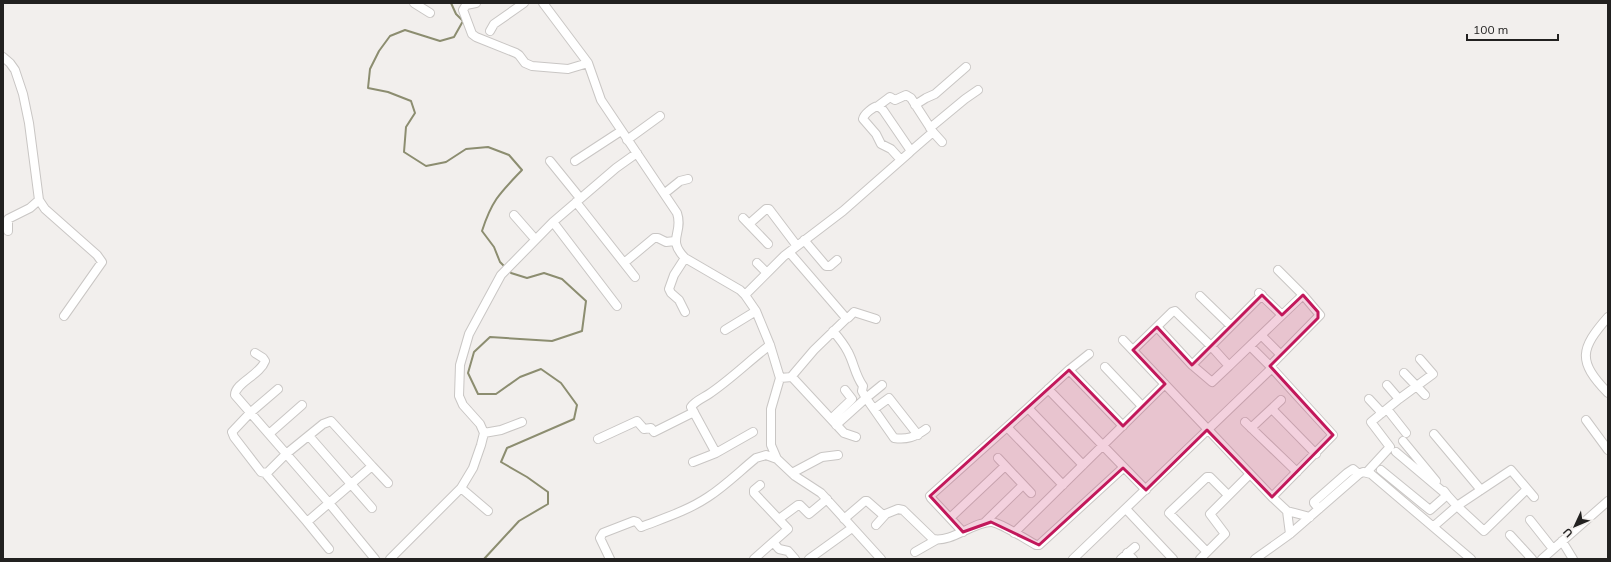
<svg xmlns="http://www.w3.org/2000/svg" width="1611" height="562" viewBox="0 0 1611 562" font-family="Mulish,sans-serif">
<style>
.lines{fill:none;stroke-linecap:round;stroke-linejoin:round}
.stream{stroke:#8c8d70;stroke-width:2}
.minor-casing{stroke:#c9c6c4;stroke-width:10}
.minor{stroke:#fff;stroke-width:8}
.marked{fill:#c2185b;fill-opacity:0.2;stroke:#c2185b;stroke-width:3;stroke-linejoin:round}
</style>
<rect width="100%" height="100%" fill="#f2efed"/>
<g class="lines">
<path class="stream" d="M451,3L456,14L463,21L454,37L440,41L405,30L390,36L379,51L370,69L368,88L388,92L411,101L415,113L406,127L404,152L426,166L446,162L466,149L488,147L509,155L522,170C500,193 492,200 482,231L494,247L500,262L505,267
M484,559L519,521L548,504V492L527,477L501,462L507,448L574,419L577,405L561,383L541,369L520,377L496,394H478L468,373L474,352L490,337L552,341L582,331L586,301L562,279L544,273L527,278L511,273L509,270"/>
<defs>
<path id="minor" d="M414,3L430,13
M476,3L466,5L463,10L472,34L476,37L516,53L519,55L525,63L532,66L568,69L588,63
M543,3L588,63L601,100L677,213C684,233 666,239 685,258L740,290L745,295L756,311L770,345L780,378L771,409V445L777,459L795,476L821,493L881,559
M490,31L494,24L524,3
M3,57L10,63L15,70L23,94L29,123L39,200L45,209L97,255L102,262L64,316
M915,105L926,98L935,94L966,67
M878,106L890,97L895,100L906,95L911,98L933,132L911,151
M930,128L965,99L978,90
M933,132L942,142
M627,140L660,116
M550,161L580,198
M575,161L621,131
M665,193L680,181L688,179
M576,202L635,277
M514,215L535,239
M743,218L768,244
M553,222L617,306
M749,224L766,209H769L797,246
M8,231V219L30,208L39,200
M804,240L826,266H830L837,260
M789,252L846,318H848L854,312L876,319
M624,263L654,238H658L666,242L675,241
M757,263L767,273
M1259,293L1282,315
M745,295L784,256L843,211L909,153L911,151L883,110L878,106C873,107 864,114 863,119L876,134L881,144L891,149L901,160
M1200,296L1231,326
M685,312L679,300L671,293L669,289L674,275L685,258
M1608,317C1580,349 1577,361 1608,393
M1157,327L1192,365
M725,330L756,311
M833,331C839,338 844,344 848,352C854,363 855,375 863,386L862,391L866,398L882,385
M1262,336L1281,355
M1123,340L1272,497L1287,511L1310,517
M1251,347L1270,366
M1133,350L1172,312L1175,311L1211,346L1229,366L1303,295
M255,353L263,358L265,361C260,375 235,383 235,395L329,503L375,559
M1229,366L1212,382L1192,365L1262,295
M1105,367L1142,406
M1069,370L1123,426
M1404,373L1425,395
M791,377L814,350L847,318
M780,378L792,377L844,433L856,437
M1387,385L1399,399
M1048,389L1146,490
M1369,399L1382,413
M1028,408L1069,370L1089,354
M874,409L889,398L918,435
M1272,409L1316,454
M1387,409L1406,433
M831,419L851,400L852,399L845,390
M1586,420L1608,450
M1245,422L1297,472
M836,425L866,398L894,438C907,440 915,437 926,429
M1251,428L1281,400
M753,432L716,453L691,407C695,401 703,398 709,394C730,380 749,361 770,345
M484,433L501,430L522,422
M269,434L302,405
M1434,434L1481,490
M309,436L372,508
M598,439L637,421L644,429L651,428L654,432L694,412
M1403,441L1436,481
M1396,452L1447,495L1457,506L1484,531L1527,489
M998,458L1031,493
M693,462L716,453
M372,466L388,483
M1381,470L1430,510L1447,495L1444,491
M1367,472L1390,447L1371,422L1399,399L1433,374L1420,359
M265,473L307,522L372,466L331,421L323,424L286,454L268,472L265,473L261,472L234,437L232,432L250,413L278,389
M792,473L822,457L838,455
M1063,485L1007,427L1028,408L1083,465
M461,488L488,511
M1272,497L1333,435L1270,366L1320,315L1303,295L1278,270
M1126,509L1173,559
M1319,509L1314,503V502L1347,473L1353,469L1359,474
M1287,511L1290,534
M950,518L1005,466
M779,519L798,505H800L809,514L827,499
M844,519L865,501H867L883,515L898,509L903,510L933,539C952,543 974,521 992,522C1003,524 1025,539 1036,545H1039L1123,468
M1530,520L1553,549
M307,522L329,549
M984,523L1023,485
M876,525L885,515
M1434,526L1457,506L1511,470L1534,497
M963,532L931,498L930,496L1007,427
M1014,533L1165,384
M1510,535L1532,559
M1562,541L1573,559
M773,542L779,549L788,551L795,559
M915,552L936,540
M1207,552L1169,513L1207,477H1210L1228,495
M1127,553L1133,559
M390,559L461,488L473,468L481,445L484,433L480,424L463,405L459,396L460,365L469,334L501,275L553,222L616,168L637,153
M610,559L600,538L603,533L634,521L637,522L641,527C664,518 687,511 708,497C725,486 740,471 756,458L766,455L777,459
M754,559L788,529L754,493V490L760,485
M809,559L852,528
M1073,559L1272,368
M1121,559L1135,547
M1200,559L1225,534L1210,514L1250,474
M1255,559L1290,534L1359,474L1363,472L1371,474L1471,559
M1542,559L1608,501"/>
</defs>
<use href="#minor" class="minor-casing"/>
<use href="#minor" class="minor"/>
</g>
<path class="marked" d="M1262,295L1282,315L1303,295L1318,312V318L1270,366L1333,435L1272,497L1207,430L1146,490L1123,468L1039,545L991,522L963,532L930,496L1069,370L1123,426L1165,384L1133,350L1157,327L1192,365Z"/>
<rect width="1611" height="562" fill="none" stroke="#222120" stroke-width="8"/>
<g transform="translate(1575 526) rotate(226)" stroke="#f2efed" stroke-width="3" paint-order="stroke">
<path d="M0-3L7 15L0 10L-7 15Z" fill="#222120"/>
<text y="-6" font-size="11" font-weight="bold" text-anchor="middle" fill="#222120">U</text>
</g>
<path d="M1467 34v6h91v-6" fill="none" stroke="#222120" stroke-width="2"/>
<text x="1473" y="34" font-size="12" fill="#222120" stroke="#f2efed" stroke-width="3" paint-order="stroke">100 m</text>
</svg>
